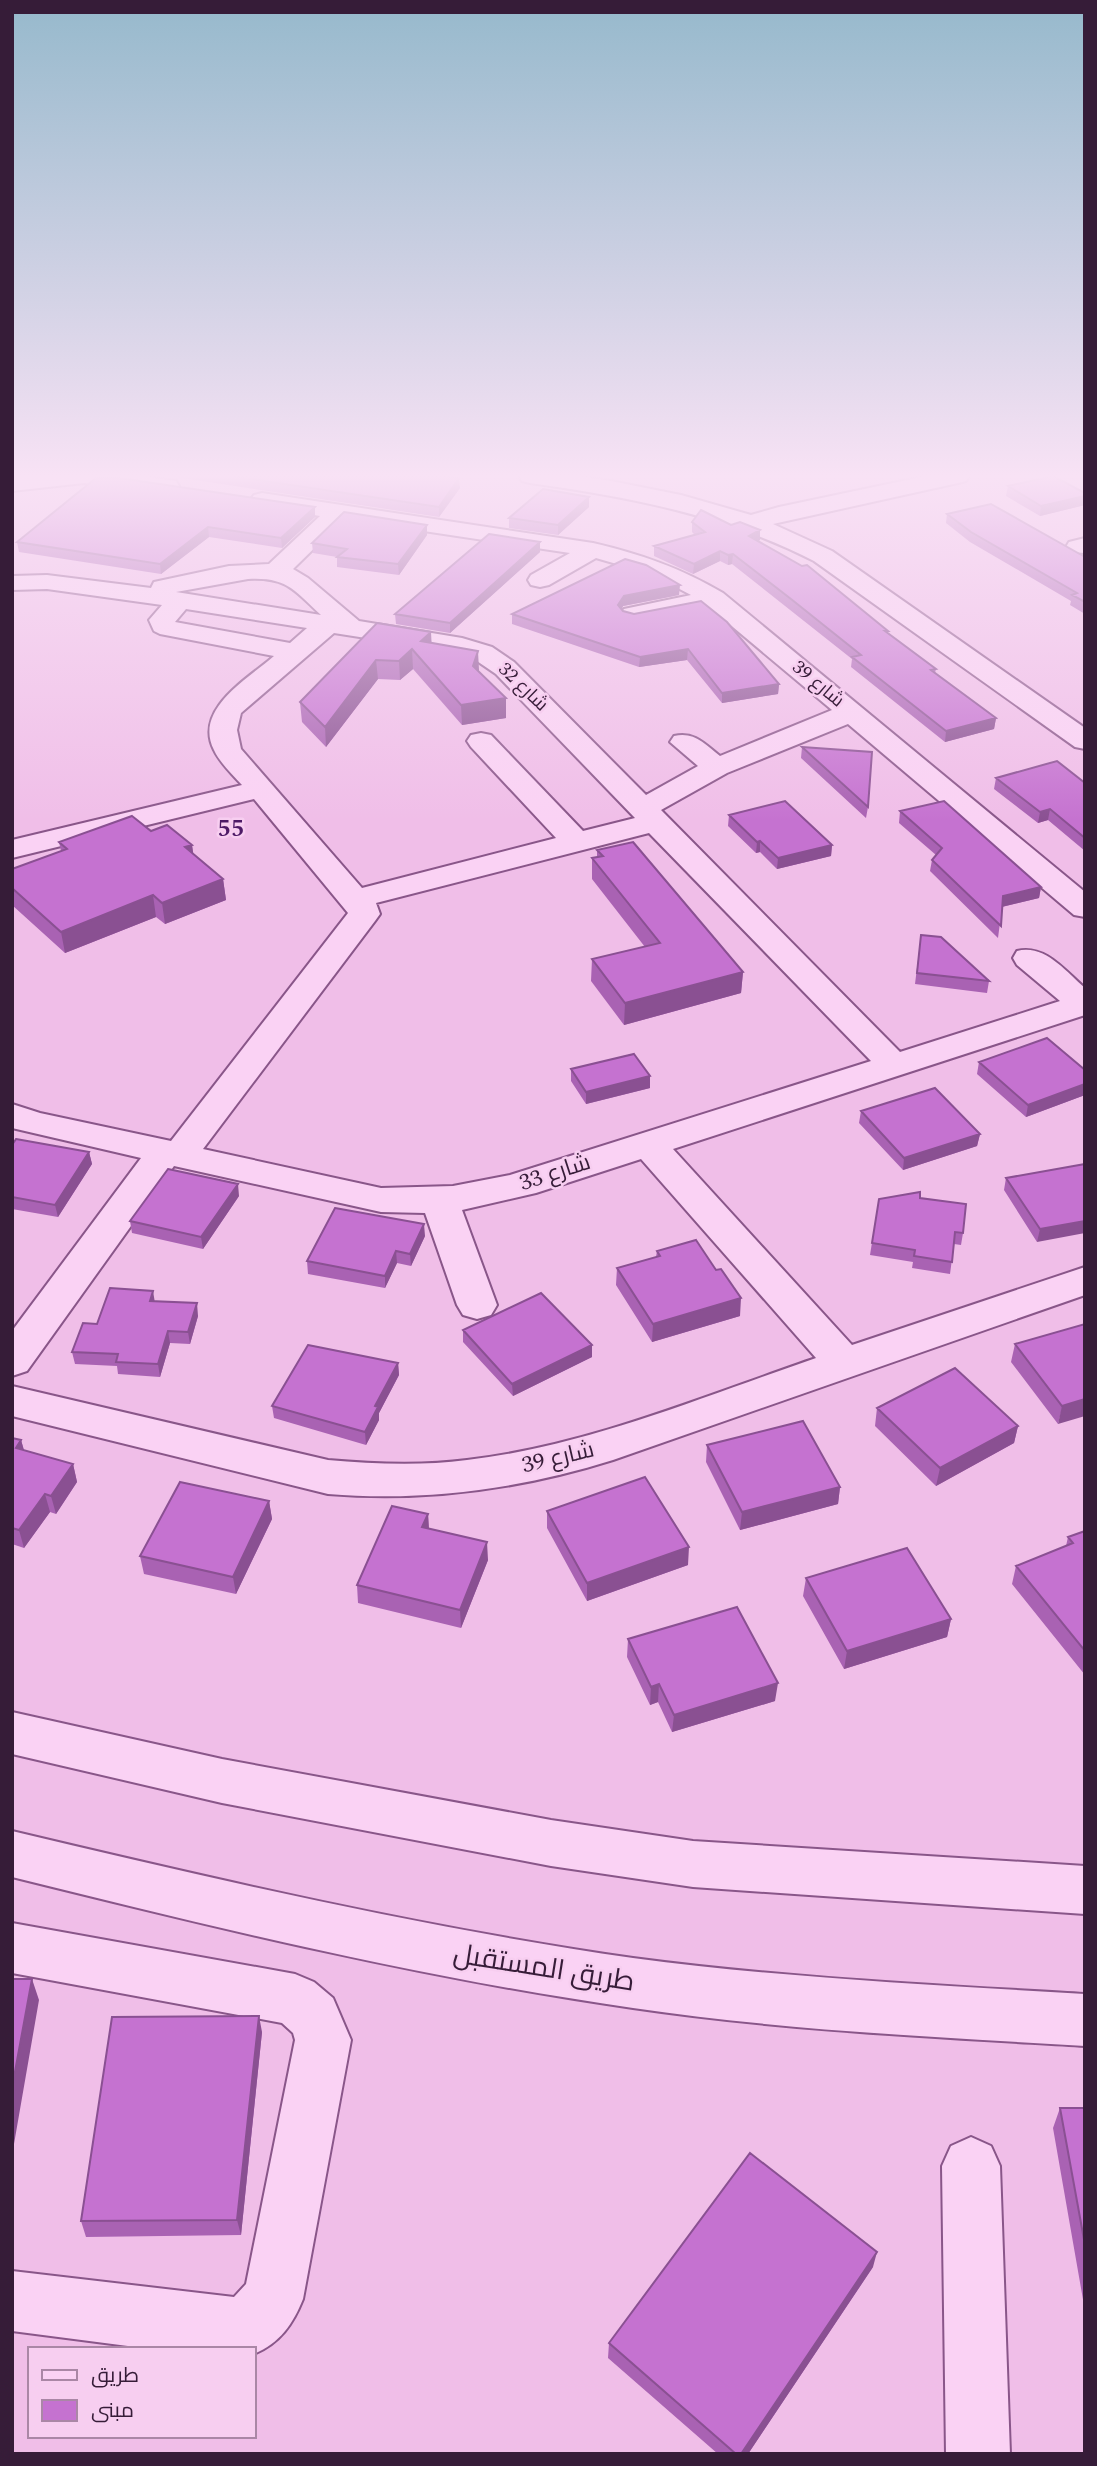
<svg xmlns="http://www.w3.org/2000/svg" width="1097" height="2466" viewBox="0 0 1097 2466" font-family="Spectral,Cairo,serif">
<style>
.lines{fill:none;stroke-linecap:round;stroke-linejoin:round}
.minor-casing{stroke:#895689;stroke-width:4}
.minor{fill:#fad2f4;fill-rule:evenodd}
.wall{fill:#a962b3}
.shaded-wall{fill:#8a5092}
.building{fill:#c572d0;stroke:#8a5092;stroke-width:2}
.labels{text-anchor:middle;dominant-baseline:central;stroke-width:5;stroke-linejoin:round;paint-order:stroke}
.far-street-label{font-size:19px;fill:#361c38;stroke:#f7cef0}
.street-label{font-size:23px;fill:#361c38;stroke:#f7cef0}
.far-district-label{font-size:24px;font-weight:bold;fill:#4d1966;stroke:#f7cef0}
.near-street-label{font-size:28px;fill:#361c38;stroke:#f7cef0}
</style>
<rect width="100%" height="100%" fill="#f0bee8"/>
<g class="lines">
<defs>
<path id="minor" d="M23,476H141L176,481L179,486L176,491L168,493L84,483L12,491V477Z
M519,476H577L606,480L681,495L751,515L779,507L926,476H969L966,481L958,483L773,524L832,551L1085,728V749L1075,747L814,561C724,515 630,497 530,483L522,481Z
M262,493L593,543C640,554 681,568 723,593L1085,892V917L1074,915L848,724L727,773L661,810L900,1052L1060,1001L1017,965L1013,958L1017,951C1045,944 1065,971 1085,988V1015L673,1149L852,1345L1085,1267V1295L613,1460C521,1489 425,1502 328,1494L12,1416V1386L328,1460C373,1464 422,1466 467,1460C587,1446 702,1397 816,1358L641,1159L536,1193L462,1210L497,1305L491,1315L477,1319L463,1315L457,1305L425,1213L381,1212L174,1166L27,1371L12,1376V1331L141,1158L12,1128V1104L40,1113L171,1141L348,913L254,799L12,858V840L242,785C232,774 220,763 214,750C193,709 249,678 274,656L160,634L154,631L149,620L162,605L47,589L12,590V576L47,575L151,588L154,582L229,566L269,564L320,516L254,505L250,500L254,495ZM344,519L570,553L531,575L528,580L531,585L540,587L549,585L596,558L651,574L691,595L624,609L620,614L624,619L633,622L709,607L832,710L720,756C705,744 694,731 674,736L670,742L698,766L646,795L514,662L492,647L462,638L359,621L308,578L293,569ZM248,579C287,577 294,590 321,615L176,592ZM186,609L307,628L290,643L175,622ZM334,633L449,651L474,659L496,674L635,818L583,831L491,735L481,733L471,735L467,741L471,747L556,838L362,888L241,749L237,730L241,713ZM649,833L871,1061L510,1175L453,1186L381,1188L203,1149L375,921L380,914L376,903Z
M1085,538V553L1069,552L1066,547L1069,542Z
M12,1712L222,1759L551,1820L693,1841L1085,1866V1914L693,1887L551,1866L222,1803L12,1754Z
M12,1831C218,1880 424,1928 633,1958C783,1978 934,1985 1085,1994V2046C934,2037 782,2030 633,2008C423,1978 217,1928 12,1877Z
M12,1923L295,1974L314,1982L333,1998L351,2040L303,2299C293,2324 280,2343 254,2354V2349H151L12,2331V2271L234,2297L246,2284L295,2040L293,2033L282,2023L12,1973Z
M971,2137L991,2146L1000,2166L1010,2454H946L942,2166L951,2146Z"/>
</defs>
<use href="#minor" class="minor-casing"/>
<use href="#minor" class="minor"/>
</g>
<path class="wall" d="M169,476H442L460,488L439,517Z
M1008,486L1085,493V505L1040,516L1006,496Z
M589,507L558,535L509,528V518Z
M947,514L1085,557V614L1070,605L1071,601L970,542L946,523Z
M315,517L282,548L209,537L161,574L19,552L17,542Z
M692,522L760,540L758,541L888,631V633L936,669L935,673L996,718L994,729L945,742L851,667L852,659L732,564L728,565L720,561L693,574L654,556V546L695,535L692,532Z
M427,535L399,575L337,567V557L313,553L312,543Z
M540,542V552L450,633L396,624L395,614Z
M679,595L623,606L622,609L623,611L779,684L778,694L722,703L687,660L639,667L512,624V614Z
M377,623L432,643L479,671L506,718L462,725L413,669L400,680L378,679L326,747L302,722L300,702Z
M802,747L868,807L866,818L801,758Z
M996,778L1085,783V851L1048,820L1038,823L994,789Z
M900,811L1041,887L1039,898L1002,907L998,938L930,871L932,860L936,855L899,823Z
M729,815L832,845L831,856L777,869L760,852L756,853L728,826Z
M151,831L192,845L193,854L223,879L226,900L165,924L156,917L65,953L12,905V869L61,851L59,842Z
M597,850L743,972L741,993L624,1025L591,981L592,959L645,947L592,879V858L597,857Z
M921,935L989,981L987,993L915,984Z
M979,1062L1085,1070V1095L1026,1117L977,1074Z
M571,1069L650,1076V1088L586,1104L571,1081Z
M861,1111L980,1134L977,1146L903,1170L859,1123Z
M12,1145L89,1152L92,1164L58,1217L12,1209Z
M1085,1164L1037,1242L1004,1190L1006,1178Z
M239,1196L203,1249L132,1233L130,1221Z
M920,1198L963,1233L961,1245L954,1244L950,1274L912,1268L913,1262L870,1255L879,1199Z
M425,1236L411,1266L397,1263L385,1288L308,1274L307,1261Z
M657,1251L716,1270L740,1316L652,1342L616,1285L617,1268L656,1257Z
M155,1301L198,1316L190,1344L170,1343L160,1377L118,1374L117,1366L75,1364L72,1352L97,1324Z
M1085,1324L1058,1424L1011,1362L1015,1344Z
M463,1330L592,1345V1357L513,1396L463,1342Z
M398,1363L399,1375L379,1413V1420L366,1445L274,1418L272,1406Z
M877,1408L1018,1426L1014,1443L936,1486L875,1426Z
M12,1438L21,1440L24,1450L73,1464L77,1482L56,1514L50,1512L24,1548L12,1544Z
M707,1445L840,1487L838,1504L740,1530L706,1462Z
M269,1501L272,1519L236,1594L144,1574L140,1556Z
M547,1511L688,1565L587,1601L547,1528Z
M428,1514L429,1529L488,1560L461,1628L358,1603L357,1585Z
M1085,1531V1675L1012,1584L1016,1566L1066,1546L1068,1537Z
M806,1578L951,1619L947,1637L844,1669L803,1596Z
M628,1639L775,1701L672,1732L658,1702L650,1705L627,1657Z
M262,2032L241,2235L86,2237L81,2221Z
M1060,2108H1085V2311L1053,2128Z
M873,2267L748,2454H718L608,2358L609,2343Z"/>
<path class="shaded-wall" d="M459,478L460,488L439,517V507Z
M1085,496V505L1040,516L1041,506Z
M589,497V507L558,535V525Z
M315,507V517L282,548L281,538Z
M427,525V535L399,575L398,564Z
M208,527L209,537L161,574L160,564Z
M760,530V540L749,546V536Z
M540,542V552L450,633V623Z
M720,551V561L693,574L694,564Z
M733,554L732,564L728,565V555Z
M680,585L679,595L623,606L618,616V605L624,596Z
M431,632L432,651L421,641Z
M412,649L413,669L400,680L399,661Z
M688,649L687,660L639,667L640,657Z
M478,651L479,670L474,685L473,666Z
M376,660L378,679L326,747L325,727Z
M779,684L778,694L722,703V693Z
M506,698V718L462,725L461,705Z
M996,718L994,729L945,742L946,731Z
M1050,809L1048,820L1038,823L1040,812Z
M760,841V852L756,853L757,842Z
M192,845L195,865L185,847Z
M832,845L831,856L777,869L778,858Z
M223,879L226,900L165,924L162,903Z
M1041,887L1039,898L1001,907L1003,896Z
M153,895L156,917L65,953L61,932Z
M743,972L741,993L624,1025L625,1003Z
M650,1076V1088L586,1104V1092Z
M1085,1084V1095L1026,1117L1028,1105Z
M980,1134L977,1146L903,1170L904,1158Z
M89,1152L92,1164L58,1217L55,1205Z
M238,1184L239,1196L203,1249L201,1237Z
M1085,1221V1233L1037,1242L1040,1229Z
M424,1224L425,1236L411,1266L410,1254Z
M396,1251L397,1263L385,1288V1276Z
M153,1291L155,1303L150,1301Z
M741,1298L740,1316L652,1342L653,1324Z
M197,1303L198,1316L190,1344L188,1332Z
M168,1331L170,1343L160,1377L158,1364Z
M592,1345V1357L513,1396L512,1384Z
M398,1363L399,1375L379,1413V1420L366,1445L365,1432L375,1406Z
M1085,1399V1416L1058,1424L1062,1406Z
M1018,1426L1014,1443L936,1486L940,1468Z
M21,1440L26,1458L16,1448Z
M73,1464L77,1482L56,1514L51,1496Z
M840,1487L838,1504L740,1530L742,1512Z
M45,1494L50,1512L24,1548L19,1530Z
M269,1501L272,1519L236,1594L233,1577Z
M428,1514L429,1532L422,1527Z
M487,1542L488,1560L461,1628L460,1610Z
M689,1547L688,1565L587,1601V1583Z
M951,1619L947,1637L844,1669L847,1651Z
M778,1683L775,1701L672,1732L674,1715Z
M659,1684L658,1702L650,1705L651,1687Z
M32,1979L39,2000L14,2144L12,2140V2088Z
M259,2016L262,2032L241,2235L237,2220Z
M877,2252L873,2267L748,2454H741Z"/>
<path class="building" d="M231,476H442L459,478L439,507Z
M1053,476L1085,493V496L1041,506L1008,486Z
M96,478H119L315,507L281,538L208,527L160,564L17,542Z
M543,489L589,497L558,525L509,518Z
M991,504L1085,557V602L1072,595L1077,593L971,532L947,514Z
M701,510L731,525L740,522L760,530L749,536L802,566L807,565L888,631H885L936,669L931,670L996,718L946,731L852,657L861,655L791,599L733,554L728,555L720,551L694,564L654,546L705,532L692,522Z
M344,512L427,525L398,564L337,557L347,549L312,543Z
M489,534L540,542L450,623L395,614Z
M625,559L646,565L680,585L624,596L618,605L623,611L634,614L701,601L727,622L779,684L722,693L688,649L640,657L512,614Z
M377,623L431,632L421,641L478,651L473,666L506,698L461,705L412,649L399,661L376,660L325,727L300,702Z
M802,747L872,752L868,807Z
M1057,761L1085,783V838L1050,809L1040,812L996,778Z
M785,801L832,845L778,858L760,841L757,842L729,815Z
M944,801L1041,887L1003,896L1001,926L932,860L942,848L900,811Z
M132,816L151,831L167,825L192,845L185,847L223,879L162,903L153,895L61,932L12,888V869L67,849L59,842Z
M633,842L743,972L625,1003L592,959L660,943L592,858L603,856L597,850Z
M921,935L941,937L989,981L917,973Z
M1047,1038L1085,1070V1084L1028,1105L979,1062Z
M634,1054L650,1076L586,1092L571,1069Z
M935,1088L980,1134L904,1158L861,1111Z
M16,1139L89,1152L55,1205L12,1197V1145Z
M1085,1164V1221L1040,1229L1006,1178Z
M168,1169L238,1184L201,1237L130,1221Z
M920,1192V1198L966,1204L963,1233L955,1232L952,1262L914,1256L915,1250L872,1243L879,1199Z
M335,1208L424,1224L410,1254L396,1251L385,1276L307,1261Z
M696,1240L716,1270L721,1269L741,1298L653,1324L617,1268L660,1256L657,1251Z
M110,1288L153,1291L150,1301L197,1303L188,1332L168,1331L158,1364L116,1362L118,1354L72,1352L83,1323L97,1324Z
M541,1293L592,1345L512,1384L463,1330Z
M1085,1324V1399L1062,1406L1015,1344Z
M308,1345L398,1363L375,1406L378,1407L365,1432L272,1406Z
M955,1368L1018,1426L940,1468L877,1408Z
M803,1421L840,1487L742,1512L707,1445Z
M12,1438L21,1440L16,1448L73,1464L51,1496L45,1494L19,1530L12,1528Z
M645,1477L689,1547L587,1583L547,1511Z
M180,1482L269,1501L233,1577L140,1556Z
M392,1506L428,1514L422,1527L487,1542L460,1610L357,1585Z
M1085,1531V1651L1016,1566L1073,1543L1068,1537Z
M907,1548L951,1619L847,1651L806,1578Z
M737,1607L778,1683L674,1715L659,1684L651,1687L628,1639Z
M12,1979H32L12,2088Z
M259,2016L237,2220L81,2221L112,2017Z
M1060,2108H1085V2245Z
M750,2153L877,2252L741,2454H736L609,2343Z"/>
<linearGradient id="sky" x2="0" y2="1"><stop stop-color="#96b9cc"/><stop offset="0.58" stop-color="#f8e2f5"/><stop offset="1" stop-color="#f8e2f5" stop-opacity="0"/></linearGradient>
<rect width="1097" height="821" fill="url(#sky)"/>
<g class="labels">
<g class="far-street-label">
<text transform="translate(818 684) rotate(40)">شارع 39</text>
<text transform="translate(523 687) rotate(44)">شارع 32</text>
</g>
<g class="street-label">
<text transform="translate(555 1173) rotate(-18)">شارع 33</text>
<text transform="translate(558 1458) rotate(-13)">شارع 39</text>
</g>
<g class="far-district-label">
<text x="231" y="829">55</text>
</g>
<g class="near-street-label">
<text transform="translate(544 1968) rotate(9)">طريق المستقبل</text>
</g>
</g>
<rect width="1097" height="2466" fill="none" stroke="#361c38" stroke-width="28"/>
<rect x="28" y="2347" width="228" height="91" fill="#f7cef0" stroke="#aa87a6" stroke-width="2"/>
<rect x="42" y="2370" width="35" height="10" fill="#fad2f4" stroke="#aa87a6" stroke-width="2"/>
<text x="91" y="2382" font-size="21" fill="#361c38">طريق</text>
<rect x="42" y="2400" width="35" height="21" fill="#c572d0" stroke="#aa87a6" stroke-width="2"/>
<text x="91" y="2417" font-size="21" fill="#361c38">مبنى</text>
</svg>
